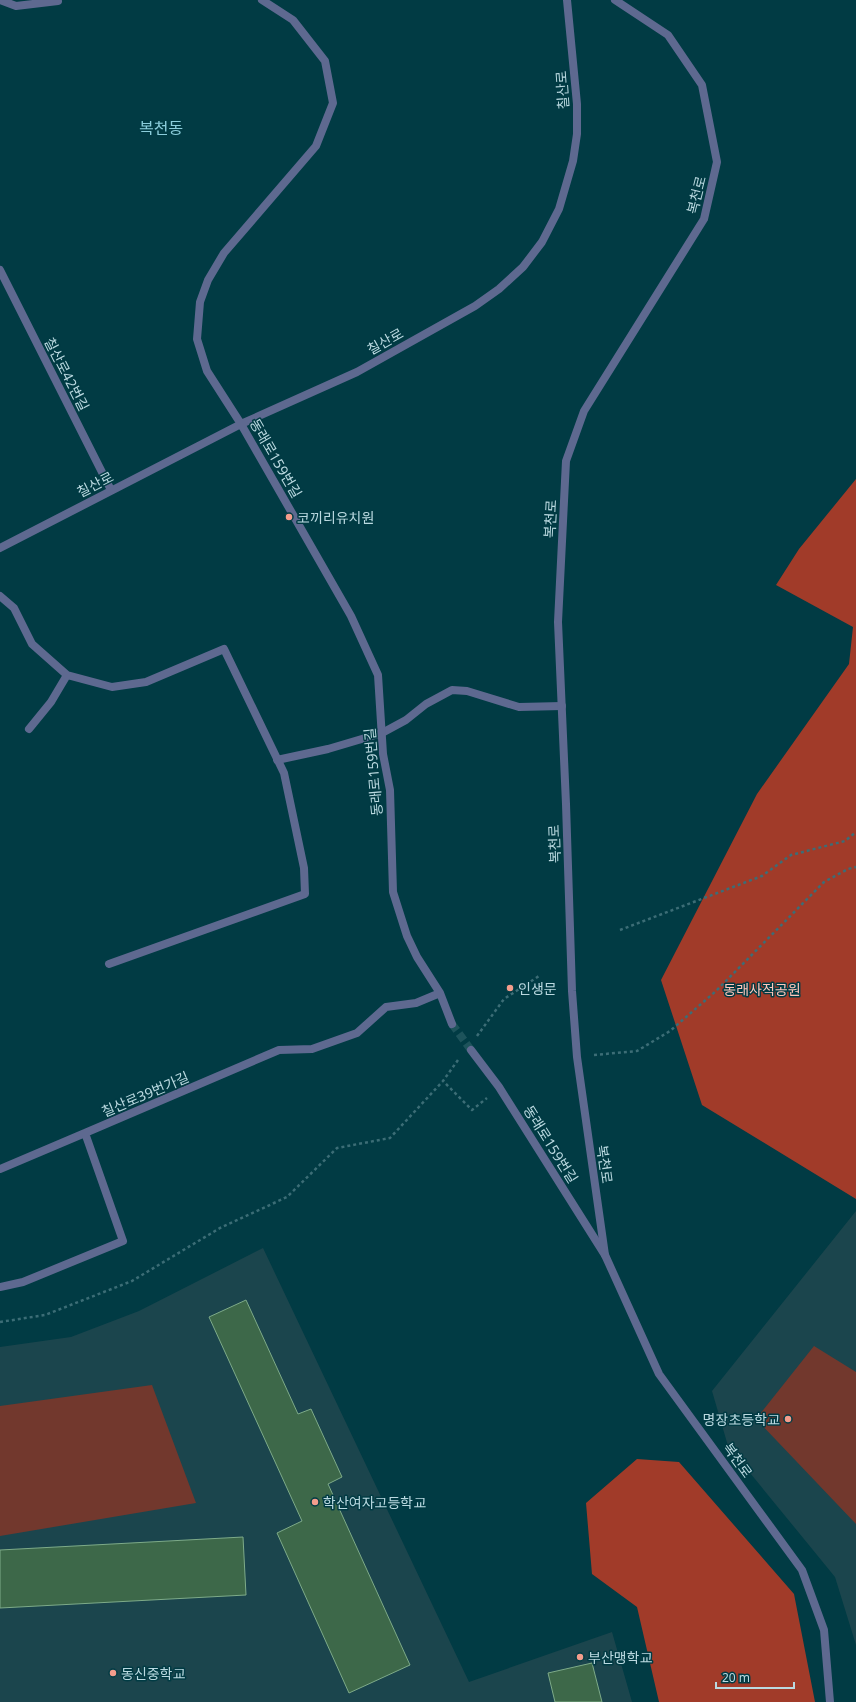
<svg xmlns="http://www.w3.org/2000/svg" width="856" height="1702" viewBox="0 0 856 1702" font-family="'Noto Sans','Noto Sans KR',sans-serif">
<style>
.built{fill:#1b454d}
.green{fill:#72382d}
.forest{fill:#a13b29}
.building{fill:#3d6849;stroke:#7eab89}
.lines{fill:none;stroke-linecap:round;stroke-linejoin:round}
.minor-tunnel{stroke:#1d535b;stroke-width:8;stroke-dasharray:8 4;stroke-linecap:butt}
.path{stroke:#3c6d76;stroke-width:2.5;stroke-dasharray:3 3;stroke-linecap:butt}
.service{stroke:#5e6990;stroke-width:8}
.minor{stroke:#5e6990;stroke-width:8}
.tertiary{stroke:#5e6990;stroke-width:8}
.poi-dot{fill:#f49d8c;stroke:#013b44;stroke-width:1.5}
.labels{text-anchor:middle;dominant-baseline:central;stroke-width:3;stroke-linejoin:round;paint-order:stroke}
.street-label{font-size:14px;fill:#bad9e0;stroke:#013b44}
.poi-label{font-size:14px;fill:#bad9e0;stroke:#013b44;text-anchor:start}
.park-label{font-size:14px;fill:#ffc6ba;stroke:#013b44}
.quarter-label{font-size:16px;fill:#8bcddb;stroke:#013b44}
</style>
<rect width="100%" height="100%" fill="#013b44"/>
<path class="built" d="M856,1211V1645L835,1577L728,1446L712,1391Z
M263,1248L469,1682L612,1632L632,1702H0V1347L71,1337L139,1311Z"/>
<path class="green" d="M814,1346L856,1372V1524L756,1419Z
M152,1385L196,1503L0,1536V1406Z"/>
<path class="forest" d="M856,479V1199L702,1105L661,980L757,794L849,664L853,627L776,585L799,549Z
M637,1459L679,1462L794,1594L815,1702H659L637,1607L592,1574L586,1503Z"/>
<path class="building" d="M246,1300L298,1414L311,1409L342,1477L328,1484L410,1665L349,1693L277,1533L302,1521L209,1317Z
M243,1537L246,1595L0,1608V1550Z
M592,1663L602,1702H555L548,1673Z"/>
<g class="lines">
<path class="minor-tunnel" d="M452,1024L471,1050"/>
<path class="path" d="M620,930L762,876L791,855L845,841L856,832
M477,1036L504,999L539,976
M594,1055L637,1051L670,1031L716,991L824,882L848,869L856,867
M458,1060L443,1081L472,1110L487,1098
M0,1322L45,1315L132,1281L220,1228L287,1197L337,1148L390,1138L443,1081"/>
<path class="service" d="M277,760L328,749L382,733L406,720L426,704L452,690L467,691L519,707L562,706"/>
<path class="minor" d="M0,0L16,6L58,1
M262,0L293,20L325,61L333,103L316,146L224,253L208,280L200,302L197,339L207,371L241,424L351,616L378,675L383,754L390,790L393,892L407,936L417,957L440,993L452,1024
M0,270L111,490
M0,548L241,424L357,372L475,306L499,289L523,267L542,242L559,209L573,161L577,134V104L567,0
M0,596L14,608L32,644L67,675L112,687L146,682L224,649L284,773L304,868L305,894L109,964
M29,729L51,702L67,675
M471,1050L499,1087L605,1255
M0,1169L85,1133
M0,1287L23,1282L123,1241L85,1133L279,1050L312,1049L357,1033L386,1007L416,1003L440,993"/>
<path class="tertiary" d="M615,0L668,35L702,85L717,162L704,219L584,411L566,461L558,622L566,804L572,991L577,1057L605,1255L659,1374L802,1570L824,1630L830,1702"/>
</g>
<g class="poi-dot">
<circle cx="289" cy="517" r="4"/>
<circle cx="510" cy="988" r="4"/>
<circle cx="788" cy="1419" r="4"/>
<circle cx="315" cy="1502" r="4"/>
<circle cx="580" cy="1657" r="4"/>
<circle cx="113" cy="1673" r="4"/>
</g>
<g class="labels">
<g class="street-label">
<text transform="translate(562 90) rotate(-94)">칠산로</text>
<text transform="translate(696 195) rotate(-76)">복천로</text>
<text transform="translate(385 341) rotate(-29)">칠산로</text>
<text transform="translate(67 374) rotate(63)">칠산로42번길</text>
<text transform="translate(276 458) rotate(60)">동래로159번길</text>
<text transform="translate(95 484) rotate(-27)">칠산로</text>
<text transform="translate(550 519) rotate(-87)">복천로</text>
<text transform="translate(373 772) rotate(-95)">동래로159번길</text>
<text transform="translate(554 844) rotate(-92)">복천로</text>
<text transform="translate(145 1094) rotate(-23)">칠산로39번가길</text>
<text transform="translate(551 1144) rotate(58)">동래로159번길</text>
<text transform="translate(605 1164) rotate(82)">복천로</text>
<text transform="translate(738 1460) rotate(54)">복천로</text>
</g>
<g class="poi-label">
<text x="297" y="517">코끼리유치원</text>
<text x="518" y="988">인생문</text>
<text x="780" y="1419" text-anchor="end">명장초등학교</text>
<text x="323" y="1502">학산여자고등학교</text>
<text x="588" y="1657">부산맹학교</text>
<text x="121" y="1673">동신중학교</text>
</g>
<g class="park-label">
<text x="762" y="989">동래사적공원</text>
</g>
<g class="quarter-label">
<text x="161" y="128">복천동</text>
</g>
</g>
<path d="M716 1682v6h78v-6" fill="none" stroke="#bad9e0" stroke-width="2"/>
<text x="722" y="1682" font-size="12" fill="#bad9e0" stroke="#013b44" stroke-width="3" paint-order="stroke">20 m</text>
</svg>
